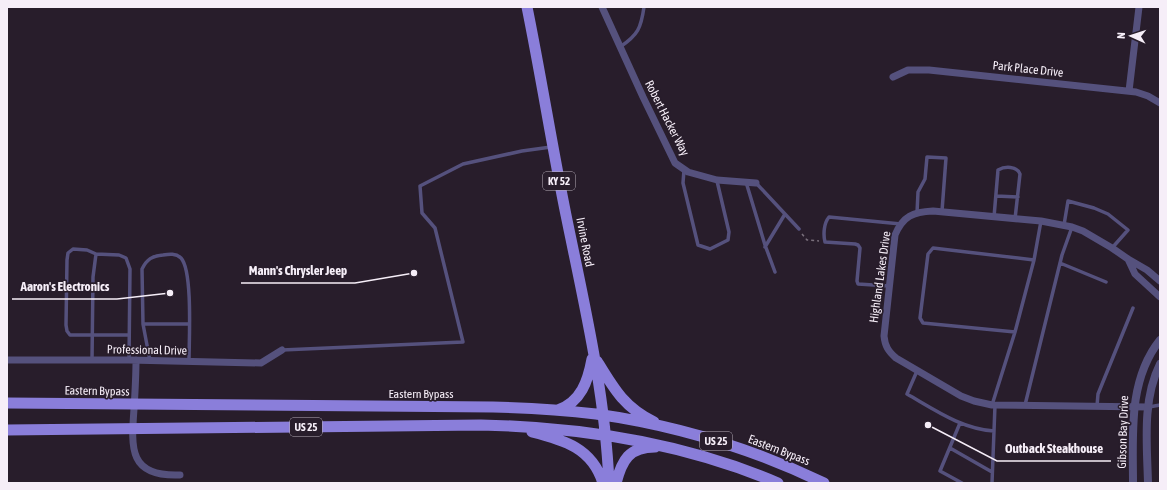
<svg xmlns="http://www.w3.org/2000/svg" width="1167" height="490" viewBox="0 0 1167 490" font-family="'Asap Condensed',sans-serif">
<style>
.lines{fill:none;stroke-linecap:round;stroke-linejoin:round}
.path{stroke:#7a707c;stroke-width:1.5;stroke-dasharray:3 3;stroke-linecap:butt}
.service{stroke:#55517d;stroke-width:3.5}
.minor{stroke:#55517d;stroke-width:7}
.tertiary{stroke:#55517d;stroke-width:8}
.primary{stroke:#8a7eda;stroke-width:11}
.labels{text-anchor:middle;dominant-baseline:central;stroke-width:3.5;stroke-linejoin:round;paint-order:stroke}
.shield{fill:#281d2b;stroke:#b8afba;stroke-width:1}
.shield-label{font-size:11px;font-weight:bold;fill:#f6eef8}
.street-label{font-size:12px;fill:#f6eef8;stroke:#281d2b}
.leader{fill:none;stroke:#f6eef8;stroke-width:1.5}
.callout-dot{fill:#f6eef8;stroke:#281d2b;stroke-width:1.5}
.callout-label{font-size:13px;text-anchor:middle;font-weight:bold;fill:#f6eef8;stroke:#281d2b;stroke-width:3.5;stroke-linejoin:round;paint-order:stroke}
</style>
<rect width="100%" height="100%" fill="#281d2b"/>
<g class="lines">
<path class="path" d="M802,234L807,240L819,241"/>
<path class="service" d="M620,47C638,35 641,28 644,7
M684,170L683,183L698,245L710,249L728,240L729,232L717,181
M746,182L765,245L775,272
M756,183L799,229
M996,196L1018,197
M917,213L918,192L925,179L927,157L946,158L942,211
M994,217L998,170C1005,166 1017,166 1020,174L1015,219
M1064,225L1068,201L1094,208L1108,214L1128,230L1112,248
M765,247L785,214
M96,254L87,250L73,249L68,253L67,260L66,325L67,331L70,335H129
M1060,263L1106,282
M889,286L858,284L857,281L860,248L858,245L855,244L825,242C823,234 824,223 829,217L901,224
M143,324H189
M1015,332L923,323L920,318L928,254L933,248L1034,260
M282,350L463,342L435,228L422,213L420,186L463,164L522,151L551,147
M92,360L93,277L96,254L119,255L126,258L130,269L129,360
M150,361L143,324L142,269C147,259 152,256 163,255C169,254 176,253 181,258C193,271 189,342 189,361
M917,371L907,394C935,410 962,429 994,431L995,405
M992,405L1015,332L1034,260L1041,221
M1025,405L1062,255L1072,227
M1097,406L1098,394L1133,308
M1149,407L1160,405
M960,423L940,471L962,483
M950,448L992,472
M992,483L994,431"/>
<path class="minor" d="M602,7L643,97L675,163L688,172L717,180L756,183
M893,77L908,70H929L1136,92L1148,96L1160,103
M1129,91L1139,7
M1128,259L1147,270L1160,281
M7,360H129L261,363L282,350
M136,360C136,377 135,393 134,409C131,449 129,477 180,475
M1148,407L992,405L974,401L961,396L896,358C888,351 885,346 884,336L895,235C903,216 913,212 933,211L1041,221L1072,227L1083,231L1112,248L1128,259L1135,274L1160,297"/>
<path class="tertiary" d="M1133,483C1133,434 1128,380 1160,340
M1148,483C1147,444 1142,400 1160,364"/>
<path class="primary" d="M527,7C541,76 552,146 566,215C584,303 605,392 609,483
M597,361C614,389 624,407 654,422
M7,403L493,407C528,408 562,410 596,414C675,425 753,449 824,483
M558,410C581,402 588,381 592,359
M7,430L481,425C583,427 684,443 778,483
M532,432C564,440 592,448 603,483
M616,483C622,460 629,447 655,447"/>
</g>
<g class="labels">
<g class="shield">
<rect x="543" y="172" width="32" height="18" rx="3"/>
<rect x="290" y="418" width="32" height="18" rx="3"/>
<rect x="700" y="432" width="32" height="18" rx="3"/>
</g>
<g class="shield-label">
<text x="559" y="181">KY 52</text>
<text x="306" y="427">US 25</text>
<text x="716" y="441">US 25</text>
</g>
<g class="street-label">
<text transform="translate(1028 69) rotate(6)">Park Place Drive</text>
<text transform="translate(667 118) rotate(63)">Robert Hacker Way</text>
<text transform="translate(585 242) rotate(79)">Irvine Road</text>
<text transform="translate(880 277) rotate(-82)">Highland Lakes Drive</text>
<text transform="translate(147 350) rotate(1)">Professional Drive</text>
<text transform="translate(97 391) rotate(1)">Eastern Bypass</text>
<text x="421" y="394">Eastern Bypass</text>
<text transform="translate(1123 432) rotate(-88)">Gibson Bay Drive</text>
<text transform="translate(779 450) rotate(21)">Eastern Bypass</text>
</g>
</g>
<path class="leader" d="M414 273L355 283H241M170 293L117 299H12M928 425L997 461H1111"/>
<g class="callout-dot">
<circle cx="414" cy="273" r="4"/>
<circle cx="170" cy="293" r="4"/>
<circle cx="928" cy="425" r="4"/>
</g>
<g class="callout-label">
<text x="298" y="275">Mann's Chrysler Jeep</text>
<text x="65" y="291">Aaron's Electronics</text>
<text x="1054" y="453">Outback Steakhouse</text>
</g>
<rect width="1167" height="490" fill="none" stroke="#f6eef8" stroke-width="16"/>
<g transform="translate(1131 36) rotate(273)" stroke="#281d2b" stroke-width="3" paint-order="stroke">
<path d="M0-3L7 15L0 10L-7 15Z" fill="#f6eef8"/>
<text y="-6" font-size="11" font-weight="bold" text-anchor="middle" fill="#f6eef8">N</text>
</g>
</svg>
